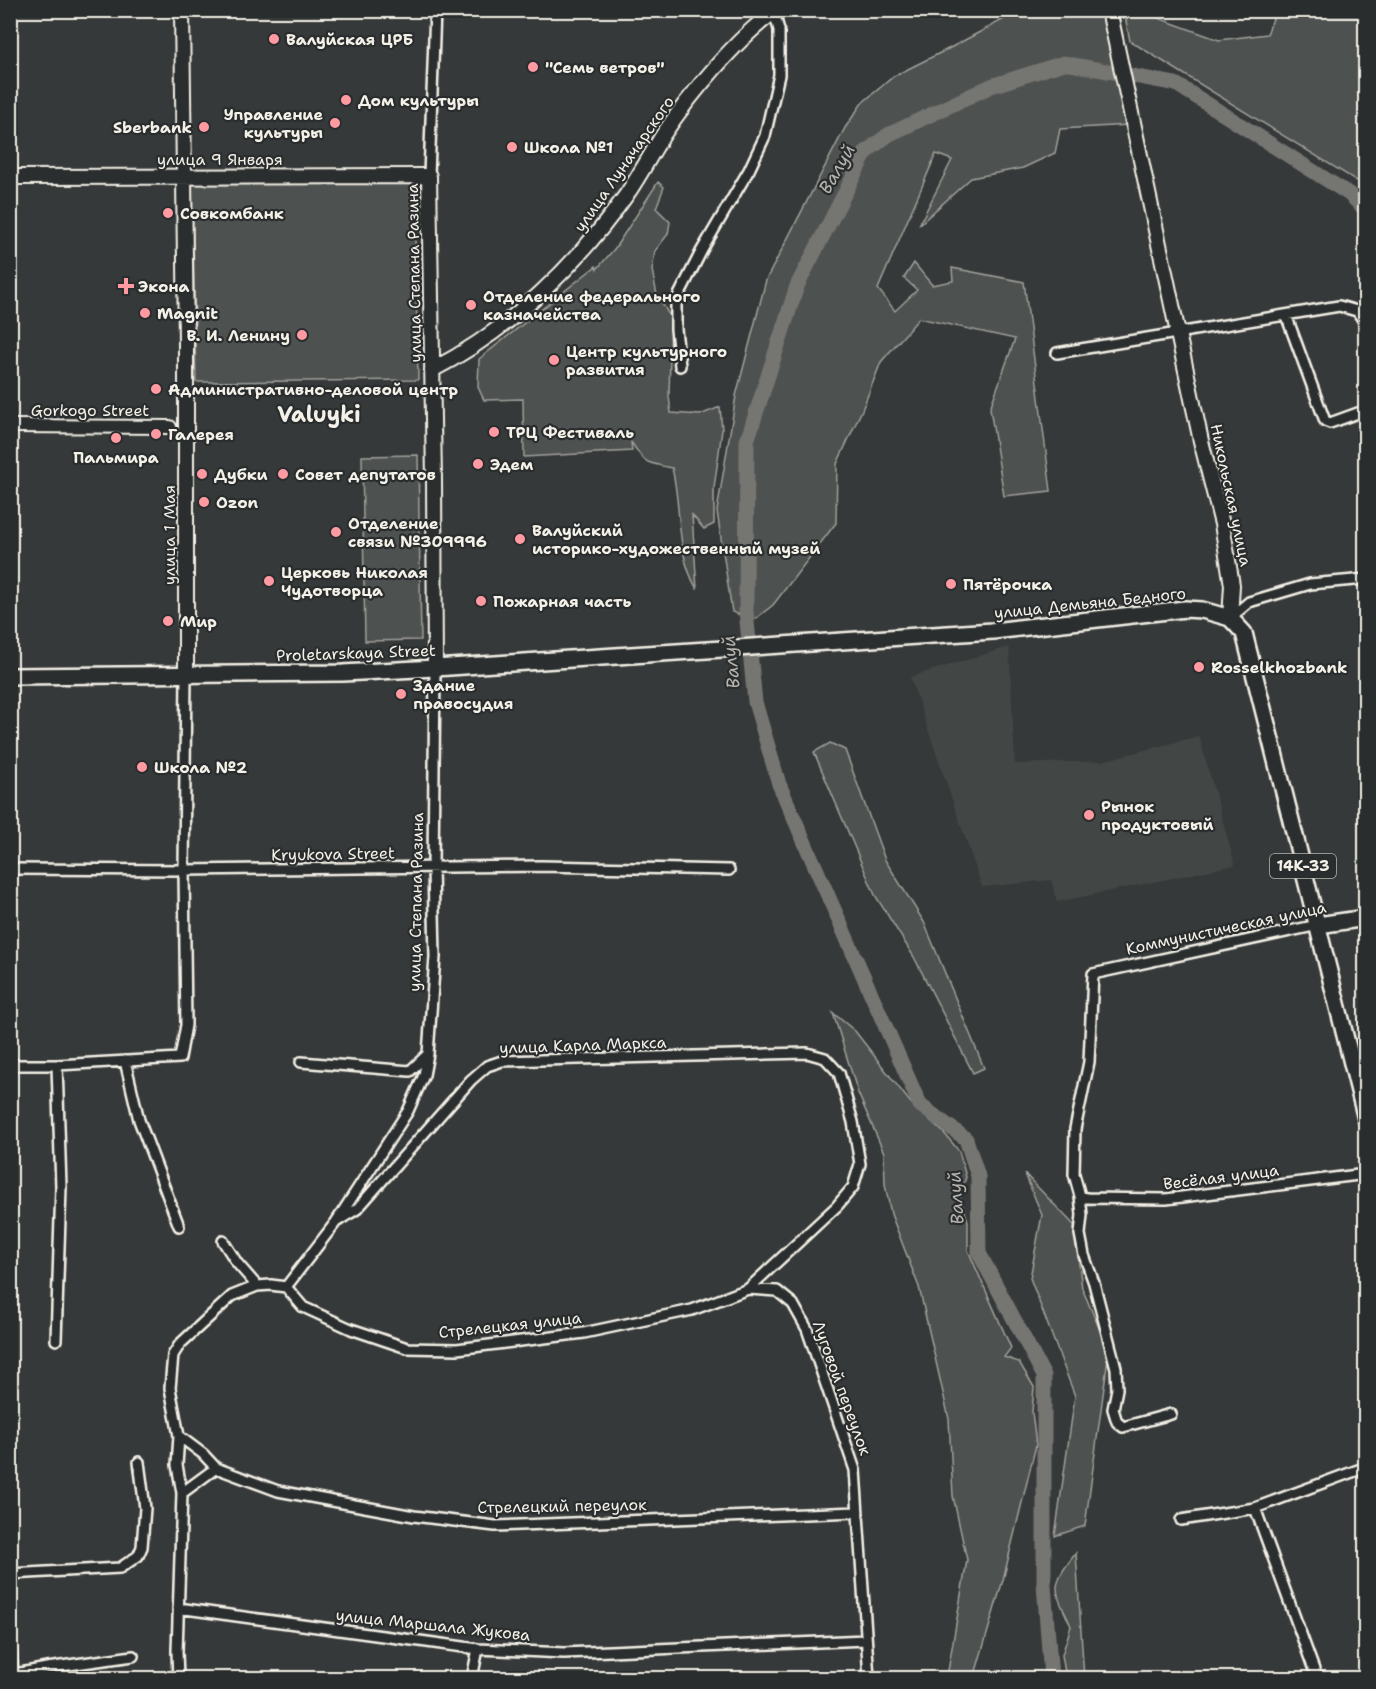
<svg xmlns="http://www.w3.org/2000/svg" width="1376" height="1689" viewBox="0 0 1376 1689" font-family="'Shantell Sans',sans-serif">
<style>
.built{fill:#434645}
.green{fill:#4e514f;stroke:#a1a19c;stroke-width:1.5}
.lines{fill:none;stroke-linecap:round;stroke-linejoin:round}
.river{stroke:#757572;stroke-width:15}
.minor-casing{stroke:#f4f1e8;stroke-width:14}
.tertiary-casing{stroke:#f4f1e8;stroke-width:16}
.secondary-casing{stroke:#f4f1e8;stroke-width:18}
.primary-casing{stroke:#f4f1e8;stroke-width:20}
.minor{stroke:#2a2d2e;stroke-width:9}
.tertiary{stroke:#2a2d2e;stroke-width:12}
.secondary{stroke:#2a2d2e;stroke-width:14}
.primary{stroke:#2a2d2e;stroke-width:15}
.poi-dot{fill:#ff9aa2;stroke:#2a2d2e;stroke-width:2}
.labels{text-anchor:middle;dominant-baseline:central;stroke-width:4.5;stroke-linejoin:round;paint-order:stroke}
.shield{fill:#2a2d2e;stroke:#b7b6b0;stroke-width:1.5}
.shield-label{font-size:15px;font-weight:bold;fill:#f4f1e8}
.poi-label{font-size:16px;font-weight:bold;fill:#f4f1e8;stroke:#2a2d2e;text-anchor:start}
.street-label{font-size:16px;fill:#f4f1e8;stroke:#2a2d2e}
.water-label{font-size:18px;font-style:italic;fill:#b4b3ad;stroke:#2a2d2e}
.district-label{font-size:22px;font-weight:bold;fill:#f4f1e8;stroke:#2a2d2e}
</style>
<rect width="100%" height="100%" fill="#363939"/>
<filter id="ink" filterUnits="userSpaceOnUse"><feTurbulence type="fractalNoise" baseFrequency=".0167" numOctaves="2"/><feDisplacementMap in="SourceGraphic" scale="12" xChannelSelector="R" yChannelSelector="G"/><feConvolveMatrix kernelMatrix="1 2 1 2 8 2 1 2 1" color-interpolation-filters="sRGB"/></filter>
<g filter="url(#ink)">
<path class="built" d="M1009,647L1015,764L1102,761L1199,736L1235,865L1057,902L1051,880L982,887L910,677Z"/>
<path class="green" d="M1019,11H1103L1129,125L1060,129L1055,153L1023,168L971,178L919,225L952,160L936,154L878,289L895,311L917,290L904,278L914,263L932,285L953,281L952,268L1024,282L1051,491L1004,496L990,408L1015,339L919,318L881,362L862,410L837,464L836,523L773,605L754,620L732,612L717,511L736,396L766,280L845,128L862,103L894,76L950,48Z
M1124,11H1139L1219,40L1267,34L1276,11H1365V186L1130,41Z
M307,182L414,183L418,380L196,382L192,184Z
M658,182L664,187L656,208L670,222L668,234L655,251L652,270L657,295L671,318L669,396L671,413L700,415L720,407L722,430L714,488V524L704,529L692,515L697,589C675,552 682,508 672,468C645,462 647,466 631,442L632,451L524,457L523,399L484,400L478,387L479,359L596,266L597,269L615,248Z
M418,455L421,640L365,641L362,456Z
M830,743L845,750L885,860L924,922L984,1068L973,1073L914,957L875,895L814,752Z
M833,1013L855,1031L910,1102L944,1133L959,1151L966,1177L960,1196L968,1221V1250L1011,1348L1004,1357L1019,1362L1034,1387L1032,1412L1036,1445L1003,1580L974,1678H956L948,1671L967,1560L953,1496L949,1419L919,1287L891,1214L885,1184L884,1153L858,1093Z
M1025,1174L1074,1225L1082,1288L1109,1351L1085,1526L1055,1536L1075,1396L1030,1278L1042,1215Z
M1076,1553L1084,1678H1066L1062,1655L1071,1626C1054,1589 1049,1587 1076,1553Z"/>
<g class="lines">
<path class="river" d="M1051,1678L1044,1584V1376L979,1253L978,1176L966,1139L920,1105L779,784L755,702L746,611L747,441L797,286L866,152L888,135L991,86L1064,63L1176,84L1349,194L1366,210"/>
<defs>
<path id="minor" d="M429,176L435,10
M1286,315L1325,421L1330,423L1366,410
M1057,353L1339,306L1357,311L1366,324
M680,366L676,329V301L702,250L749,170L765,136L779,75V30L774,12
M1230,618L1249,602L1310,584L1366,579
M10,869L184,870L541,866L729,870
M125,1061L139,1120L179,1226
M301,1062L410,1071L428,1054
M10,1065H57L180,1058L186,1025L184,870L186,675
M1080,1196L1087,1198L1166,1199L1366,1174
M223,1241L237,1263L257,1286
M286,1287L303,1307L351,1329L407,1348L457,1349L584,1333L692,1310L748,1289L837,1206L853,1187L860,1164L853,1122L839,1073L825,1058L807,1053L502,1061L487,1066L471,1080L357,1209L336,1222
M748,1289L777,1291L793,1304L807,1329L855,1470L869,1678
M56,1340L61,1187L57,1065
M1171,1414L1123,1427L1117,1422L1113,1409L1117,1389L1116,1368L1094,1283L1084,1255L1080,1234L1082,1215L1080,1196L1074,1174L1075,1129L1089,1062L1093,974L1318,925
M179,1436L203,1454L216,1468L278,1491L414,1516L495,1526L857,1512
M182,1493L216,1468
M1255,1508L1317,1678
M1181,1520L1255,1508L1366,1467
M10,1574L120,1568L138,1556L142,1547L145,1508L139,1462
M178,1608L478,1649L564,1653L866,1640
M10,1626L13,1678
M10,1675L47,1668L133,1656
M178,1678L177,1652L182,1493L177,1465L179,1436L170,1388L173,1355L180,1344L232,1296L257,1286L271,1285L286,1287L336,1222L408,1111L424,1075L428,1054L435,957L433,868L435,668
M472,1678L478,1649"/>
<path id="tertiary" d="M10,426L170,427"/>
<path id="secondary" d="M182,10L186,345V675
M1109,10L1201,441L1222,524L1232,585L1230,618
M10,177L429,176L434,479L435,668
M432,370C510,330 577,265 627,194C640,175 651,154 663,135C688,97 739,35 777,10"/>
<path id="primary" d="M10,676L343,673L435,668L993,631L1185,609L1202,610L1230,618L1244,633L1366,1119
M1318,925L1366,918"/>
</defs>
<use href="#minor" class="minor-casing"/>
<use href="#tertiary" class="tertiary-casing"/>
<use href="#secondary" class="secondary-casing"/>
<use href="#primary" class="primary-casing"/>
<use href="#minor" class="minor"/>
<use href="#tertiary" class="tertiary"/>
<use href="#secondary" class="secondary"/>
<use href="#primary" class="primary"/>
</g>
</g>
<g class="poi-dot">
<circle cx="274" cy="39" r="6"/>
<circle cx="533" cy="67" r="6"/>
<circle cx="346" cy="100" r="6"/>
<circle cx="335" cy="123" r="6"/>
<circle cx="204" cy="127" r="6"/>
<circle cx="512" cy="147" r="6"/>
<circle cx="168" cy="213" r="6"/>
<path d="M123 277h6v6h6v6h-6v6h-6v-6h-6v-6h6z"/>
<circle cx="471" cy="305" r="6"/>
<circle cx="145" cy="313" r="6"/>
<circle cx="302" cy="335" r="6"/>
<circle cx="554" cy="360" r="6"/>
<circle cx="156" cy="389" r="6"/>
<circle cx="494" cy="432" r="6"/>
<circle cx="156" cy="434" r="6"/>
<circle cx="116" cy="438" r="6"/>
<circle cx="478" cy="464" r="6"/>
<circle cx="202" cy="474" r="6"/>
<circle cx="283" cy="474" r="6"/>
<circle cx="204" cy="502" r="6"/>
<circle cx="336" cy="532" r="6"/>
<circle cx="520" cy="539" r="6"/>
<circle cx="269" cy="581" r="6"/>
<circle cx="951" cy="584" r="6"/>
<circle cx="481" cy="601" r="6"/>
<circle cx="168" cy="621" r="6"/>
<circle cx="1199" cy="667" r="6"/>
<circle cx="401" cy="694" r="6"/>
<circle cx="142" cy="767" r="6"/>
<circle cx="1089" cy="815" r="6"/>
</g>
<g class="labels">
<rect class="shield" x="1270" y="854" width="66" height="24" rx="4.5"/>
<g class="shield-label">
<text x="1303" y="866">14К-33</text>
</g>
<g class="poi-label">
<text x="286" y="39">Валуйская ЦРБ</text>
<text x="545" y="67">"Семь ветров"</text>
<text x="358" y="100">Дом культуры</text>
<text x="323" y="114" text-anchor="end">Управление<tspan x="323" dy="18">культуры</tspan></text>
<text x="192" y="127" text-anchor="end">Sberbank</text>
<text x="524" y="147">Школа №1</text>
<text x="180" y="213">Совкомбанк</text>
<text x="138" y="286">Экона</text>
<text x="483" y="296">Отделение федерального<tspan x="483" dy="18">казначейства</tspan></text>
<text x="157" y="313">Magnit</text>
<text x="290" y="335" text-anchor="end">В. И. Ленину</text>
<text x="566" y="351">Центр культурного<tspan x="566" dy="18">развития</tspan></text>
<text x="168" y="389">Административно-деловой центр</text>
<text x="506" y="432">ТРЦ Фестиваль</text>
<text x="168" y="434">Галерея</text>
<text x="116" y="457" text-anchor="middle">Пальмира</text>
<text x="490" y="464">Эдем</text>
<text x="214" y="474">Дубки</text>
<text x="295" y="474">Совет депутатов</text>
<text x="216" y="502">Ozon</text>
<text x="348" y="523">Отделение<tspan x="348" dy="18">связи №309996</tspan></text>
<text x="532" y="530">Валуйский<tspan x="532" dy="18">историко-художественный музей</tspan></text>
<text x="281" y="572">Церковь Николая<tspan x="281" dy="18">Чудотворца</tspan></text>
<text x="963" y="584">Пятёрочка</text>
<text x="493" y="601">Пожарная часть</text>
<text x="180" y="621">Мир</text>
<text x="1211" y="667">Rosselkhozbank</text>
<text x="413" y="685">Здание<tspan x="413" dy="18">правосудия</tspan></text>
<text x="154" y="767">Школа №2</text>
<text x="1101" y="806">Рынок<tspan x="1101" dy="18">продуктовый</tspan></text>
</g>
<g class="street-label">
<text x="220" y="159">улица 9 Января</text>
<text transform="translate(624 164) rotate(-55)">улица Луначарского</text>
<text transform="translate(414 273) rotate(-91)">улица Степана Разина</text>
<text x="90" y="410">Gorkogo Street</text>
<text transform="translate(1231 495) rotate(78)">Никольская улица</text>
<text transform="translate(169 535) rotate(-90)">улица 1 Мая</text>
<text transform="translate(1090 603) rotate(-6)">улица Демьяна Бедного</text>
<text transform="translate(356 653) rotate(-2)">Proletarskaya Street</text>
<text transform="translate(333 854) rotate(-1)">Kryukova Street</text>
<text transform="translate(416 902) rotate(-89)">улица Степана Разина</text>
<text transform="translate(1226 928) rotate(-12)">Коммунистическая улица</text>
<text transform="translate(583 1045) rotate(-2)">улица Карла Маркса</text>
<text transform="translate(1221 1177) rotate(-7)">Весёлая улица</text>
<text transform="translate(510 1325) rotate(-6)">Стрелецкая улица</text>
<text transform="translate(842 1388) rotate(70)">Луговой переулок</text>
<text transform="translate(562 1506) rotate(-1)">Стрелецкий переулок</text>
<text transform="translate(433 1625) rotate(6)">улица Маршала Жукова</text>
</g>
<g class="water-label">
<text transform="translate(837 169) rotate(-60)">Валуй</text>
<text transform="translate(731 662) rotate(-96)">Валуй</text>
<text transform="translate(956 1198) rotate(-94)">Валуй</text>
</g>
<g class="district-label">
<text x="319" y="414">Valuyki</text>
</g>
</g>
<rect width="1376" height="1689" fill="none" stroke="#2a2d2e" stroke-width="36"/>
<rect x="18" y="18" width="1340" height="1653" fill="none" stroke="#f4f1e8" stroke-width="2" filter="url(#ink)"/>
</svg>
